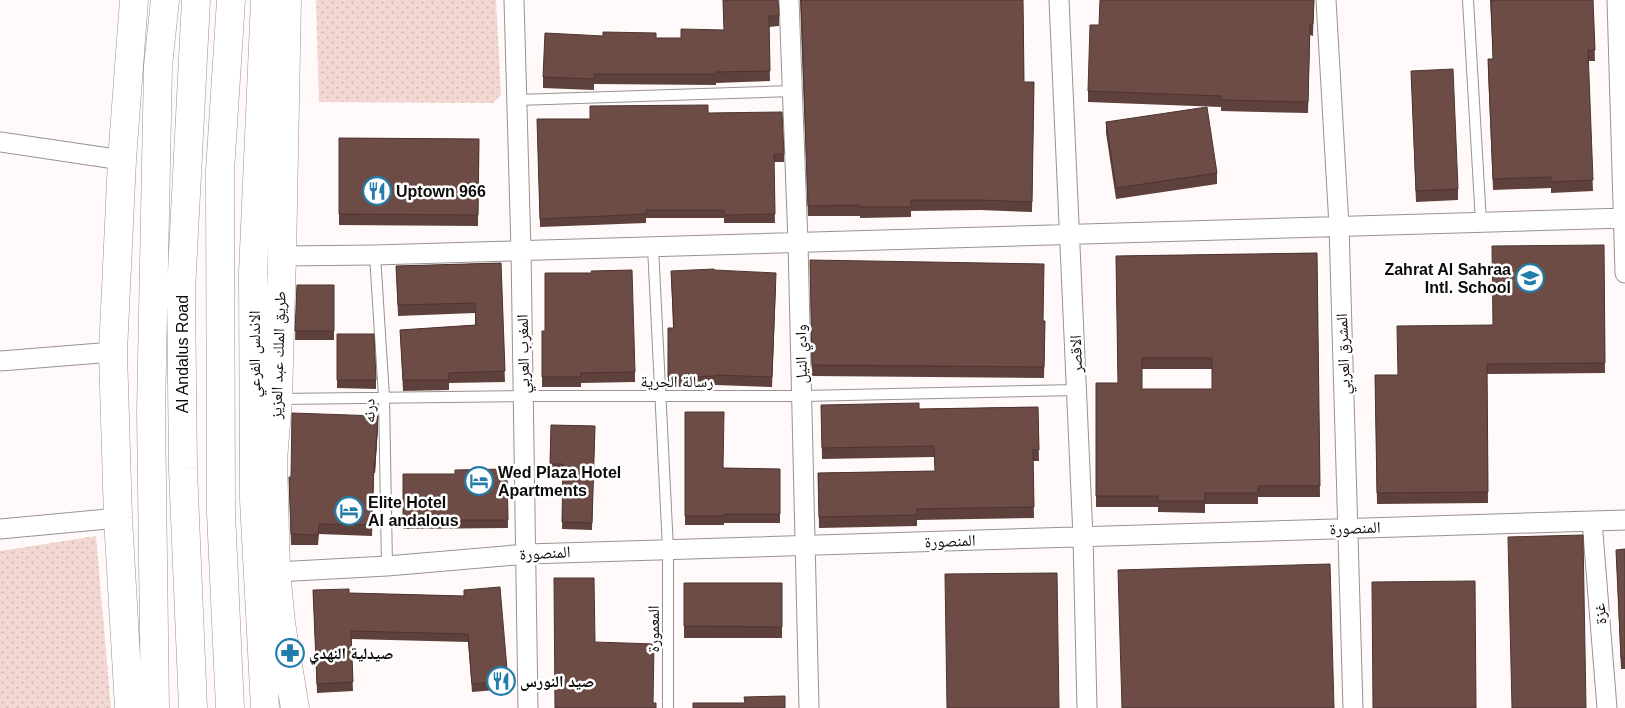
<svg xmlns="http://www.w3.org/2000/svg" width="1625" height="708" viewBox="0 0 1625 708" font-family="Arial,'Noto Naskh Arabic',sans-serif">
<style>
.grass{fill:url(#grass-dots)}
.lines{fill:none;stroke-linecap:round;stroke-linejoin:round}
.service-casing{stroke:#999290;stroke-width:12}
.minor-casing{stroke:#999290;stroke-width:21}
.primary-casing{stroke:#999290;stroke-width:29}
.service{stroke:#fff;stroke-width:10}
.minor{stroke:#fff;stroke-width:19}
.primary{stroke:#fff;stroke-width:28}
.wall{fill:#5e413c;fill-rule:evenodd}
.shaded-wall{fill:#4c3531}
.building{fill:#6d4c46;stroke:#4c3531;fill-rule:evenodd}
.labels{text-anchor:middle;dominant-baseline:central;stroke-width:5;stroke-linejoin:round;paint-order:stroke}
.poi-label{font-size:16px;font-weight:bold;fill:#0d0b0a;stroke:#fff;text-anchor:start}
.street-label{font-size:16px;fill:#0d0b0a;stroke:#fff}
</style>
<defs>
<pattern id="grass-dots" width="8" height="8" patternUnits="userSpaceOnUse" patternTransform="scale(1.25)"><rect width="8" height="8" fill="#f3d7d2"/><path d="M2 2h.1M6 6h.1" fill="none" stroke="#cfb7b3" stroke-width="1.8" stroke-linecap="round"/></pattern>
</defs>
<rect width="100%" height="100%" fill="#fffaf9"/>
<path class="grass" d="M316,0H496L501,95L493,103L319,102Z
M96,536L111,708H0V551Z"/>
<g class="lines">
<defs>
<path id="service" d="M1468,0L1481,222
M517,100L792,91
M653,247L668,549V708
M375,255L384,397L387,566
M278,399L524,396H802L1077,390"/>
<path id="minor" d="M514,0L521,251L528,708
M789,0L798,243L809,708
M1059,0L1083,537L1087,708
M1326,0L1339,226L1353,708
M1617,0L1625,273
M0,142L122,160
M282,256L375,255L1625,218
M0,361L113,352
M1592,521L1607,708
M0,529L118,518
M276,572L387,566L527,554L1625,520"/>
<path id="primary" d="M287,0L282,256L278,399L273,460L276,572L281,623L295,708
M129,708L118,518L113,352L122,160L134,0
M155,708L151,412L158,66L165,0
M193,708L183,469L181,291L196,0
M230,708L221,513L220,171L231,0
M265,708L254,500L253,273L265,0"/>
</defs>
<use href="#service" class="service-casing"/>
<use href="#minor" class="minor-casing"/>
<use href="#primary" class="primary-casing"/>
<use href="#service" class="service"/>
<use href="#minor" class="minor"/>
<use href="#primary" class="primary"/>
</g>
<path class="wall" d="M723,0L779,16V26L769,27L770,81L716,83V85L594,84V90L543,88V77L656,38H681L724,30Z
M800,0H1023L1024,82H1034L1032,212L980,210L911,211V217L860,218V216H808Z
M1314,0L1313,36L1310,35L1308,113L1221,111V107L1088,102V91L1099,25Z
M1490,0H1593L1595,61H1588L1593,191L1551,193V188L1493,190L1488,70V59H1493Z
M1411,71L1458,189V200L1416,202Z
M537,119H590L784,154V162H774L775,223H724V218H646V223L540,227Z
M1106,122L1217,173V184L1116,199L1106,133Z
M339,138L479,139L478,226L339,225Z
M1604,245L1605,373L1487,374L1488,503L1377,504L1375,375H1398L1493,325Z
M1317,253L1320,497H1258V504H1205V513L1158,512V507H1096V383H1118L1116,256ZM1142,369H1212V389H1142Z
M810,260L1044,321L1045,332L1044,378L812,376Z
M501,263L505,382L449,383V390L403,391L400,330L475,325V313L398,316L396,266Z
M714,270L776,283L772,387L715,385V386L668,387V328H673L671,271Z
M297,285H334V340H295Z
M542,331L635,372V382L581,383V387H542Z
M337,334L376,380V389L337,388Z
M821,405L919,409L1038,407L1039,461H1033L1034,518L917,520V526L819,528L818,473L935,471L934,457L822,459Z
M685,412L724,468L780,469V523H724V525H685Z
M551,425L595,426L592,530L562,529L563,472H550Z
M378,426L375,473H374L372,536L319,534L318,545H291L289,477H291Z
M507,469L508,528L403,529V474H455Z
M1625,549V669H1621L1616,550Z
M684,583H782V638H684Z
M313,590L349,593L464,596V590L508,681V689L472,692L468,642L351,639L353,691L317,693Z"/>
<path class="shaded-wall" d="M378,416V426L375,473V462Z"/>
<path class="building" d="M723,0H778L779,16H769L770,71L716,72V74H594V79L543,77L545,33L603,36V32L656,33V38H681V29L724,30Z
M801,0H1023L1024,82H1034L1032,202L980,200H911V207H860V205L808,206Z
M1100,0H1314L1313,24H1310L1308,102L1221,100V96L1088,91L1090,25H1099Z
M1491,0H1593L1595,50H1588L1593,180L1551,182V177L1493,179L1488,59H1493Z
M1453,69L1458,189L1416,191L1411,71Z
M708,105V113L782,112L784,154H774L775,214L724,215V210H646V214L540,219L537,119H590V106Z
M1207,107L1217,173L1116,188L1106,122Z
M339,138L479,139L478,215L339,214Z
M1604,245L1605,363L1487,364L1488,492L1377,493L1375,375H1398L1397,326L1493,325L1492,246Z
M1317,253L1320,486H1258V493H1205V501H1158V496H1096V383H1118L1116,256ZM1142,358H1212V389H1142Z
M810,260L1044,264L1043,321H1045L1044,367L812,365Z
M501,263L505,371L449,373V380H403L400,330L476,325L475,303L398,305L396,266Z
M714,269V270L776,273L772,377L715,375V376L668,377V328H674L671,271Z
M632,270L635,372L581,373V377H542V331H545V273H592L591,271Z
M297,285H334V331H295Z
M337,334H374L376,380H337Z
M919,403V409L1038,407L1039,450H1033L1034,507L917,509V515L819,517L818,473L935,471L934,446L822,448L821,405Z
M685,412H724L723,468L780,469V514H724V516H685Z
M292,413L378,416L375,462H374L372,525L319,524L318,535L291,534L289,477H291Z
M551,425L595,426L592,523L562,522L563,464H550Z
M507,469L508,520H403V474H455V470Z
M1583,535L1586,708H1512L1508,537Z
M1625,549V658H1621L1616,550Z
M1330,564L1334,708H1122L1118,570Z
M1057,573L1059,708H947L945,574Z
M554,578H594L595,642L654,644L653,703H656V708H555Z
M1475,581L1476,708H1373L1372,582Z
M684,583H782V627L684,626Z
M500,587L508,681L472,684L468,634L351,631L353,682L317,684L313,590L349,589V593L464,596V590Z
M785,696V708H693V703H745L744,697Z"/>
<defs>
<symbol id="restaurant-ring" viewBox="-11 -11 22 22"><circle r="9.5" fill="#fff" stroke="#237dab" stroke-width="1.5"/><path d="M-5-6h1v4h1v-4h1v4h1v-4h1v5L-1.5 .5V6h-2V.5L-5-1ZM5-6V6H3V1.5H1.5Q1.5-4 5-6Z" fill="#237dab"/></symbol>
<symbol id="school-ring" viewBox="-11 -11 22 22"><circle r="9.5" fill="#fff" stroke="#237dab" stroke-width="1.5"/><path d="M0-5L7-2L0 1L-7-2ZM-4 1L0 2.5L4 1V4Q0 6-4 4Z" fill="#237dab"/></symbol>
<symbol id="hotel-ring" viewBox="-11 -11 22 22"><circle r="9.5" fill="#fff" stroke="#237dab" stroke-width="1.5"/><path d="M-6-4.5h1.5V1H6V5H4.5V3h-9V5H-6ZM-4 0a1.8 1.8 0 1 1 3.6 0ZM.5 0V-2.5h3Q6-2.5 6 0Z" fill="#237dab"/></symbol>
<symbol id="pharmacy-ring" viewBox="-11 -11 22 22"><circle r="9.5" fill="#fff" stroke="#237dab" stroke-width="1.5"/><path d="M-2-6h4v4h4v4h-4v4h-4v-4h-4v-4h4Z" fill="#237dab"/></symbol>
</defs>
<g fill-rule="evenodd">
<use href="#restaurant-ring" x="361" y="175" width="32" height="32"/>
<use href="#school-ring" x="1514" y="262" width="32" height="32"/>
<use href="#hotel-ring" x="463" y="465" width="32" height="32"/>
<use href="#hotel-ring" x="333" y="495" width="32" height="32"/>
<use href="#pharmacy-ring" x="274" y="637" width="32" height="32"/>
<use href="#restaurant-ring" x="485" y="665" width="32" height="32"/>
</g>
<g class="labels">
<g class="poi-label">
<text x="396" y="191">Uptown 966</text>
<text x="1511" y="269" text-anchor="end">Zahrat Al Sahraa<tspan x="1511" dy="18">Intl. School</tspan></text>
<text x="498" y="472">Wed Plaza Hotel<tspan x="498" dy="18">Apartments</tspan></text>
<text x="368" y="502">Elite Hotel<tspan x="368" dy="18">Al andalous</tspan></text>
<text x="309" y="653">صيدلية النهدي</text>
<text x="520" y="681">صيد النورس</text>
</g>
<g class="street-label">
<text transform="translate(182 354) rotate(-90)">Al Andalus Road</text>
<text transform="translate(254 354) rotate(-90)">الاندلس الفرعي</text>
<text transform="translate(523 354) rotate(-91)">المغرب العربي</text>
<text transform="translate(801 354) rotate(-91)">وادي النيل</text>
<text transform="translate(1076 354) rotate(-92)">الاقصر</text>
<text transform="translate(1343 354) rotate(-92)">المشرق العربي</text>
<text transform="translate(278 355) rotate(-88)">طريق الملك عبد العزيز</text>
<text x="677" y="381">رسالة الحرية</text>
<text transform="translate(369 411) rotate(-91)">درنه</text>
<text transform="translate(1355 528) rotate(-2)">المنصورة</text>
<text transform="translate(950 541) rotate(-2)">المنصورة</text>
<text transform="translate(545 553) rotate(-3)">المنصورة</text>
<text transform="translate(1600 614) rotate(-95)">غزة</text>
<text transform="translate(653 629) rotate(-90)">المعمورة</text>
</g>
</g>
</svg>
